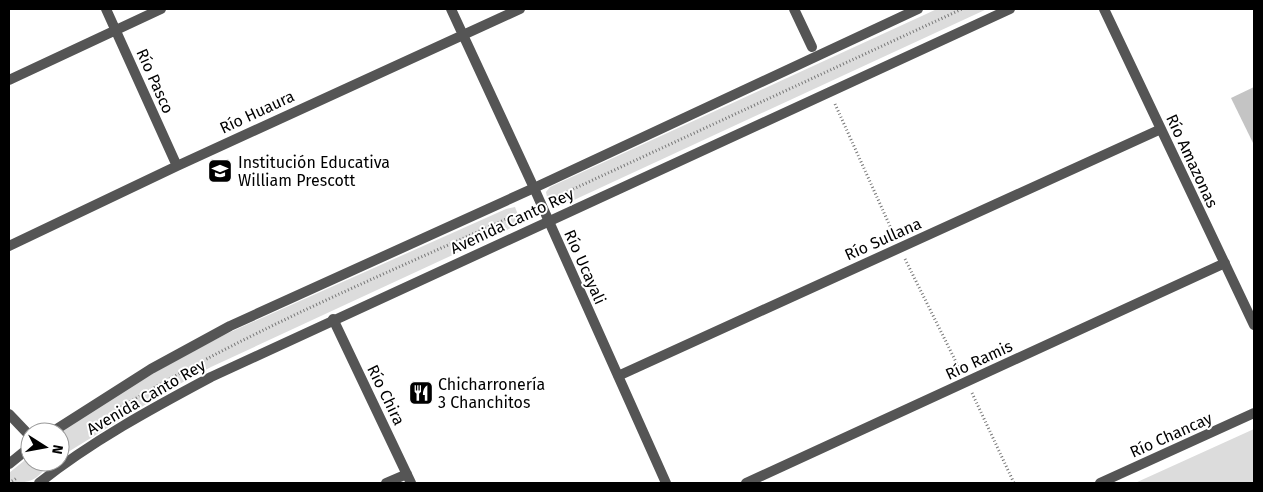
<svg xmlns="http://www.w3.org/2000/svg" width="1263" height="492" viewBox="0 0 1263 492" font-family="'Fira Sans',sans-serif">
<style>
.green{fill:#dcdcdc}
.building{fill:#c4c4c4}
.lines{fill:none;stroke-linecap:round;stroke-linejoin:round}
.path{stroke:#777;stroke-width:3;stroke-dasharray:1 2.5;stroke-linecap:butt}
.pedestrian{stroke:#555;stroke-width:10}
.minor{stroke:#555;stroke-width:10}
.tertiary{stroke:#555;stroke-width:10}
.labels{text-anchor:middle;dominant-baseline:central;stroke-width:4;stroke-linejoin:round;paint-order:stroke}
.street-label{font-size:16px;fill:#000;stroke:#fff}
.poi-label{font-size:16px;fill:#000;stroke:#fff;text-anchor:start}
</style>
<rect width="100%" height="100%" fill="#fff"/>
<path class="green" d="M937,9H987L561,206L554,208L548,202L546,192L550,187Z
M515,207L520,220L513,227L211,367L174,387L68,452L60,453V432L104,402L180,358L226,334L506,209Z
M1254,429V483H1135Z
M30,456V462H44L47,465C37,482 26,483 9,483V473Z"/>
<path class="building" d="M1254,87V145L1231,98Z"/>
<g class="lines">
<path class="path" d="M835,104L894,235
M554,198L962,9
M905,259L960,370
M972,393L1014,483
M118,409C243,333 380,276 513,216
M9,483L17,478"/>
<path class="pedestrian" d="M794,9L812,47"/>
<path class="minor" d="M106,9L177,166
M451,9L534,188L666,483
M1104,9L1254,325
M9,80L161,9
M9,246L177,166L520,9
M333,319L411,483
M618,376L1161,129
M9,414L30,436
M386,483L407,474
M746,483L1225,263
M1100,483L1254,413"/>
<path class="tertiary" d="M52,432L151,369L230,326L534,188L918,9
M9,464L30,447
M39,483C92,441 151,409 211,377L1010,9"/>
</g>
<defs>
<symbol id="school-square" viewBox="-11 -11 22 22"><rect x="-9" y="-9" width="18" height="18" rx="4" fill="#000" stroke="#fff"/><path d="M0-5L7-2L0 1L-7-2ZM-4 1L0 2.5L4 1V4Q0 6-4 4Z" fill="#fff"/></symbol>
<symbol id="restaurant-square" viewBox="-11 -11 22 22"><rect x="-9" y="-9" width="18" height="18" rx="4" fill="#000" stroke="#fff"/><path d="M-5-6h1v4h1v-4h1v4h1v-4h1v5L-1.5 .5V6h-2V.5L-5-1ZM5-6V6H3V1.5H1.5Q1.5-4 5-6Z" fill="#fff"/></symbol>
</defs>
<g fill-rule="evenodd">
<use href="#school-square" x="206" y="157" width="28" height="28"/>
<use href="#restaurant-square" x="407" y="379" width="28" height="28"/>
</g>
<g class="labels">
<g class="street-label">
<text transform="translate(155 81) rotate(66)">Río Pasco</text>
<text transform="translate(257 112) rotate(-25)">Río Huaura</text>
<text transform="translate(1192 161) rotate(65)">Río Amazonas</text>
<text transform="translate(512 221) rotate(-25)">Avenida Canto Rey</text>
<text transform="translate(883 239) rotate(-24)">Río Sullana</text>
<text transform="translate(585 267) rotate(66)">Río Ucayali</text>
<text transform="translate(979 360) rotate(-25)">Río Ramis</text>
<text transform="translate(386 395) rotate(64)">Río Chira</text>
<text transform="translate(146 397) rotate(-30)">Avenida Canto Rey</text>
<text transform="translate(1171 435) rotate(-24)">Río Chancay</text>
</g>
<g class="poi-label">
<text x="238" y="162">Institución Educativa<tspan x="238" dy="18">William Prescott</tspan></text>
<text x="438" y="384">Chicharronería<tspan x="438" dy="18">3 Chanchitos</tspan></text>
</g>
</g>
<rect width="1263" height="492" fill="none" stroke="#000000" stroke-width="20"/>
<g transform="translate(45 447) rotate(101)"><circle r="24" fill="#ffffff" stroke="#999999"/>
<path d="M0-4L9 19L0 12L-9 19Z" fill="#000000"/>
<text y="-8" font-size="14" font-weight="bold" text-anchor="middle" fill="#000000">N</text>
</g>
</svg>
